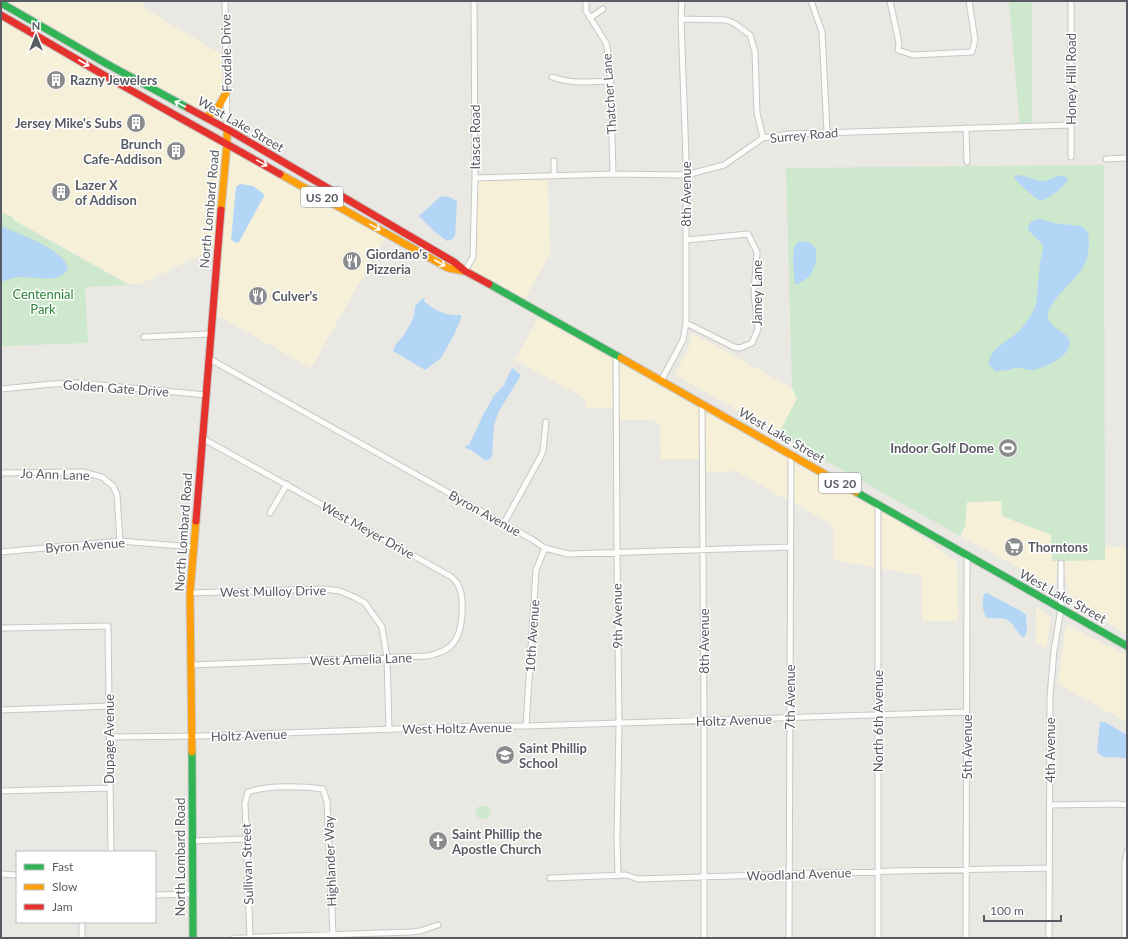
<svg xmlns="http://www.w3.org/2000/svg" width="1128" height="939" viewBox="0 0 1128 939" font-family="Lato,sans-serif">
<style>
.commercial{fill:#f6f0d9}
.green{fill:#cee8cd}
.water{fill:#b3d6f6}
.lines{fill:none;stroke-linecap:round;stroke-linejoin:round}
.street-casing{stroke:#c7c7c6;stroke-width:7}
.fast-casing{stroke:#c7c7c6;stroke-width:9}
.slow-casing{stroke:#c7c7c6;stroke-width:9}
.jam-casing{stroke:#c7c7c6;stroke-width:9}
.street{stroke:#fcfcfb;stroke-width:5}
.fast{stroke:#30b455;stroke-width:7}
.slow{stroke:#ff9f0a;stroke-width:7}
.jam{stroke:#e5322d;stroke-width:7}
.oneway{stroke:#fff}
.labels{text-anchor:middle;dominant-baseline:central;stroke-width:3;stroke-linejoin:round;paint-order:stroke}
.shield{fill:#fff;stroke:#8a8c91;stroke-width:1}
.shield-label{font-size:12px;font-weight:bold;fill:#585b62}
.street-label{font-size:13px;fill:#585b62;stroke:#fff}
.poi-label{font-size:13px;font-weight:bold;fill:#585b62;stroke:#fff;text-anchor:start}
.park-label{font-size:13px;fill:#2c8535;stroke:#fff}
</style>
<rect width="100%" height="100%" fill="#eae8e2"/>
<path class="commercial" d="M4,1H145L142,7L223,55L225,126Z
M1,19L386,236L311,368L215,314L220,245L141,284H129L13,219L12,217L1,212Z
M548,177L550,254L523,302L466,271L474,257L476,178Z
M540,315L615,356L616,408H585L586,399L515,360Z
M692,333L792,388L797,399L779,433L675,375L690,345Z
M618,358L877,505L957,562L958,621H922V576L833,560V525L736,471L702,472V459H661L660,424L650,420H618Z
M1002,501L1003,516L1051,535L1052,561H1058L1055,585L1053,586L960,536L965,526L967,502Z
M1105,547H1127V635L1069,599L1063,561L1105,560Z
M1036,607L1051,617L1046,649L1036,642Z
M1067,625L1127,655V722L1058,684L1065,630Z"/>
<path class="green" d="M1009,1H1032V127L1020,128Z
M1104,165L1105,560L1052,561L1051,535L1002,516L1001,501L967,502L965,526L960,536L778,434L797,399L792,388L786,168Z
M1,212L12,217L13,220L129,285L85,287L88,343L1,346Z
M479,806L490,807C492,812 489,820 483,819C481,819 479,817 477,817L475,811Z"/>
<path class="water" d="M1016,175C1026,175 1035,181 1044,181C1052,180 1061,171 1068,179C1066,186 1049,198 1041,201C1035,198 1017,183 1014,177Z
M240,184L253,186L264,194V196L239,242L237,243L231,240L236,187Z
M445,196L452,198L457,202L455,236L451,240L447,241L435,232L419,216L440,197Z
M1040,219L1054,223L1081,226L1088,232C1094,275 1067,278 1050,308C1041,326 1065,330 1069,339C1075,354 1045,368 1033,370C1028,371 1020,367 1015,368C1009,370 1002,371 995,371L989,365C987,350 1009,341 1019,331C1024,326 1033,313 1036,305L1040,263L1043,248L1042,244L1028,230C1027,223 1034,219 1040,219Z
M1,226C19,234 64,249 68,269C58,284 38,277 23,277C15,277 8,279 1,282Z
M798,242C819,239 820,257 812,272C809,278 802,282 797,284H795C794,274 790,249 798,242Z
M423,298H425L424,301C435,311 446,316 461,315V318L455,333L441,358L425,370L393,351L396,344L403,336L411,323L414,316L415,306Z
M512,368L521,375L499,411L494,425L492,456L490,459L486,461L471,450L465,448L466,446L469,445L483,415L493,398L492,396H494L504,385Z
M987,593L1021,611L1026,615L1027,632L1024,637H1022C1017,632 1014,625 1009,621C1003,616 993,620 986,617C982,610 982,602 984,594Z
M1100,722H1105L1127,735V758L1103,757L1097,752Z"/>
<g class="lines">
<defs>
<path id="street" d="M225,1L227,129
M586,1V11L606,43L610,63L613,174
M811,1L822,32L827,132
M890,1L899,43L898,50L913,55L972,52L975,40L969,1
M1071,1V157
M590,18L603,9
M681,19L726,20L734,23L750,35L755,52L757,113L763,138
M552,77C571,84 591,82 611,81
M966,128L967,162
M1106,159L1127,158
M554,161V176
M475,178L613,174L686,175L724,165L763,138L789,134L1071,125
M686,240L748,234L757,252L754,293L758,329L752,343L740,348L734,347L686,323
M465,271L473,257L475,178L474,1
M144,337L210,334
M616,356L617,553L619,723L617,838L618,876
M208,358L533,540L545,548L568,554L791,547
M661,381L683,340L686,323V159L681,19L682,1
M1,389L52,384L79,383L206,395
M702,404L704,721V938
M1,473L83,472L102,477L113,486L117,495L120,541
M270,513L287,484
M504,523L541,456L543,451L546,422
M1,552L120,541L193,547
M190,593L324,589L340,591L354,597L365,603L382,627L387,658L389,730
M1,628L108,626L111,852
M191,665L427,656C437,654 448,651 454,642C463,631 465,597 458,585C456,581 453,578 450,576L202,438
M1,710L110,706
M526,726L536,570L545,548
M110,737L201,736L480,726H526L966,712
M1,791L109,788
M1050,805L1118,804L1127,805
M192,841L246,839
M1,874L17,875
M550,878L626,875L638,879L894,871L1049,868
M155,895L192,894
M250,937L245,803L248,792C268,785 303,786 323,789L327,802L333,934
M82,938V922
M234,938L411,932L420,931L438,925
M789,938L791,456
M878,938V505
M966,938L967,556
M1049,938L1050,696L1054,651L1061,608V563
M1125,938V863L1127,852"/>
<path id="fast" d="M1,3L107,64L188,108
M489,284L621,358
M856,492L1127,646
M192,752L193,938"/>
<path id="slow" d="M206,117L216,111L226,93
M280,174L448,268L464,271
M221,210L227,144V129
M621,358L856,492
M192,752L190,593L196,521"/>
<path id="jam" d="M1,15L102,74L280,174
M188,108L227,129L454,262L465,271L489,284
M196,521L221,210"/>
</defs>
<use href="#street" class="street-casing"/>
<use href="#fast" class="fast-casing"/>
<use href="#slow" class="slow-casing"/>
<use href="#jam" class="jam-casing"/>
<use href="#street" class="street"/>
<use href="#fast" class="fast"/>
<use href="#slow" class="slow"/>
<use href="#jam" class="jam"/>
</g>
<defs><path id="oneway-shaft" d="M-6 0H5M1.5-3L5.5 0L1.5 3" fill="none" stroke-width="1.6" stroke-linecap="round" stroke-linejoin="round"/></defs>
<g class="oneway">
<use href="#oneway-shaft" transform="translate(84 63) rotate(30)"/>
<use href="#oneway-shaft" transform="translate(180 104) rotate(-152)"/>
<use href="#oneway-shaft" transform="translate(262 163) rotate(29)"/>
<use href="#oneway-shaft" transform="translate(375 227) rotate(29)"/>
<use href="#oneway-shaft" transform="translate(440 263) rotate(30)"/>
</g>
<defs>
<symbol id="building-disc" viewBox="-11 -11 22 22"><circle r="9.5" fill="#8b8c8f" stroke="#fff"/><path d="M-4-6H4V6H1V3H-1V6H-4ZM-2.5-4.3h1.7v1.8h-1.7ZM.8-4.3h1.7v1.8H.8ZM-2.5-1h1.7V.8h-1.7ZM.8-1h1.7V.8H.8Z" fill="#fff"/></symbol>
<symbol id="restaurant-disc" viewBox="-11 -11 22 22"><circle r="9.5" fill="#8b8c8f" stroke="#fff"/><path d="M-5-6h1v4h1v-4h1v4h1v-4h1v5L-1.5 .5V6h-2V.5L-5-1ZM5-6V6H3V1.5H1.5Q1.5-4 5-6Z" fill="#fff"/></symbol>
<symbol id="stadium-disc" viewBox="-11 -11 22 22"><circle r="9.5" fill="#8b8c8f" stroke="#fff"/><path d="M0-5a6.5 5 0 1 0 0 10a6.5 5 0 1 0 0-10ZM-3.5-1.8h7v3.6h-7Z" fill="#fff"/></symbol>
<symbol id="supermarket-disc" viewBox="-11 -11 22 22"><circle r="9.5" fill="#8b8c8f" stroke="#fff"/><path d="M-6-5.5h2.5l.6 2H6L4.5 2H-2.5L-4.4-4H-6ZM-1.5 3.2a1.3 1.3 0 1 0 .1 0ZM3 3.2a1.3 1.3 0 1 0 .1 0Z" fill="#fff"/></symbol>
<symbol id="school-disc" viewBox="-11 -11 22 22"><circle r="9.5" fill="#8b8c8f" stroke="#fff"/><path d="M0-5L7-2L0 1L-7-2ZM-4 1L0 2.5L4 1V4Q0 6-4 4Z" fill="#fff"/></symbol>
<symbol id="church-disc" viewBox="-11 -11 22 22"><circle r="9.5" fill="#8b8c8f" stroke="#fff"/><path d="M-1.2-6h2.4v3.5h3.3v2.4h-3.3V6h-2.4V-.1h-3.3v-2.4h3.3Z" fill="#fff"/></symbol>
</defs>
<g fill-rule="evenodd">
<use href="#building-disc" x="45" y="69" width="22" height="22"/>
<use href="#building-disc" x="125" y="112" width="22" height="22"/>
<use href="#building-disc" x="165" y="140" width="22" height="22"/>
<use href="#building-disc" x="50" y="181" width="22" height="22"/>
<use href="#restaurant-disc" x="341" y="250" width="22" height="22"/>
<use href="#restaurant-disc" x="247" y="285" width="22" height="22"/>
<use href="#stadium-disc" x="997" y="437" width="22" height="22"/>
<use href="#supermarket-disc" x="1003" y="536" width="22" height="22"/>
<use href="#school-disc" x="494" y="744" width="22" height="22"/>
<use href="#church-disc" x="427" y="830" width="22" height="22"/>
</g>
<g class="labels">
<g class="shield">
<rect x="301" y="187" width="42" height="20" rx="3"/>
<rect x="819" y="473" width="42" height="20" rx="3"/>
</g>
<g class="shield-label">
<text x="322" y="197">US 20</text>
<text x="840" y="483">US 20</text>
</g>
<g class="street-label">
<text transform="translate(226 53) rotate(-91)">Foxdale Drive</text>
<text transform="translate(1071 79) rotate(-90)">Honey Hill Road</text>
<text transform="translate(609 94) rotate(-94)">Thatcher Lane</text>
<text transform="translate(241 124) rotate(30)">West Lake Street</text>
<text transform="translate(804 135) rotate(-5)">Surrey Road</text>
<text transform="translate(475 137) rotate(-90)">Itasca Road</text>
<text transform="translate(686 194) rotate(-90)">8th Avenue</text>
<text transform="translate(209 209) rotate(-85)">North Lombard Road</text>
<text transform="translate(757 293) rotate(-90)">Jamey Lane</text>
<text transform="translate(116 388) rotate(4)">Golden Gate Drive</text>
<text transform="translate(782 435) rotate(30)">West Lake Street</text>
<text transform="translate(55 474) rotate(2)">Jo Ann Lane</text>
<text transform="translate(485 513) rotate(29)">Byron Avenue</text>
<text transform="translate(368 530) rotate(29)">West Meyer Drive</text>
<text transform="translate(183 532) rotate(-86)">North Lombard Road</text>
<text transform="translate(85 545) rotate(-4)">Byron Avenue</text>
<text transform="translate(273 591) rotate(-1)">West Mulloy Drive</text>
<text transform="translate(1063 596) rotate(29)">West Lake Street</text>
<text transform="translate(617 616) rotate(-91)">9th Avenue</text>
<text transform="translate(532 636) rotate(-86)">10th Avenue</text>
<text transform="translate(704 641) rotate(-90)">8th Avenue</text>
<text transform="translate(361 659) rotate(-2)">West Amelia Lane</text>
<text transform="translate(790 697) rotate(-90)">7th Avenue</text>
<text transform="translate(734 720) rotate(-2)">Holtz Avenue</text>
<text transform="translate(878 721) rotate(-90)">North 6th Avenue</text>
<text transform="translate(457 728) rotate(-1)">West Holtz Avenue</text>
<text transform="translate(249 735) rotate(-2)">Holtz Avenue</text>
<text transform="translate(109 739) rotate(-90)">Dupage Avenue</text>
<text transform="translate(967 747) rotate(-90)">5th Avenue</text>
<text transform="translate(1050 750) rotate(-90)">4th Avenue</text>
<text transform="translate(180 857) rotate(-90)">North Lombard Road</text>
<text transform="translate(330 861) rotate(-92)">Highlander Way</text>
<text transform="translate(247 864) rotate(-92)">Sullivan Street</text>
<text transform="translate(799 874) rotate(-2)">Woodland Avenue</text>
</g>
<g class="poi-label">
<text x="70" y="80">Razny Jewelers</text>
<text x="122" y="123" text-anchor="end">Jersey Mike's Subs</text>
<text x="162" y="144" text-anchor="end">Brunch<tspan x="162" dy="15">Cafe-Addison</tspan></text>
<text x="75" y="185">Lazer X<tspan x="75" dy="15">of Addison</tspan></text>
<text x="366" y="254">Giordano's<tspan x="366" dy="15">Pizzeria</tspan></text>
<text x="272" y="296">Culver's</text>
<text x="994" y="448" text-anchor="end">Indoor Golf Dome</text>
<text x="1028" y="547">Thorntons</text>
<text x="519" y="748">Saint Phillip<tspan x="519" dy="15">School</tspan></text>
<text x="452" y="834">Saint Phillip the<tspan x="452" dy="15">Apostle Church</tspan></text>
</g>
<g class="park-label">
<text x="43" y="294">Centennial<tspan x="43" dy="15">Park</tspan></text>
</g>
</g>
<rect width="1128" height="939" fill="none" stroke="#585b62" stroke-width="4"/>
<rect x="16" y="851" width="140" height="72" fill="#ffffff" stroke="#bcbdc0"/>
<rect x="24" y="864" width="20" height="6" fill="#30b455" stroke="#bcbdc0"/>
<text x="52" y="871" font-size="12" fill="#585b62">Fast</text>
<rect x="24" y="884" width="20" height="6" fill="#ff9f0a" stroke="#bcbdc0"/>
<text x="52" y="891" font-size="12" fill="#585b62">Slow</text>
<rect x="24" y="904" width="20" height="6" fill="#e5322d" stroke="#bcbdc0"/>
<text x="52" y="911" font-size="12" fill="#585b62">Jam</text>
<g transform="translate(36 36)" stroke="#ffffff" stroke-width="3" paint-order="stroke">
<path d="M0-3L7 15L0 10L-7 15Z" fill="#585b62"/>
<text y="-6" font-size="11" font-weight="bold" text-anchor="middle" fill="#585b62">N</text>
</g>
<path d="M984 915v6h77v-6" fill="none" stroke="#585b62" stroke-width="2"/>
<text x="990" y="915" font-size="12" fill="#585b62" stroke="#ffffff" stroke-width="3" paint-order="stroke">100 m</text>
</svg>
